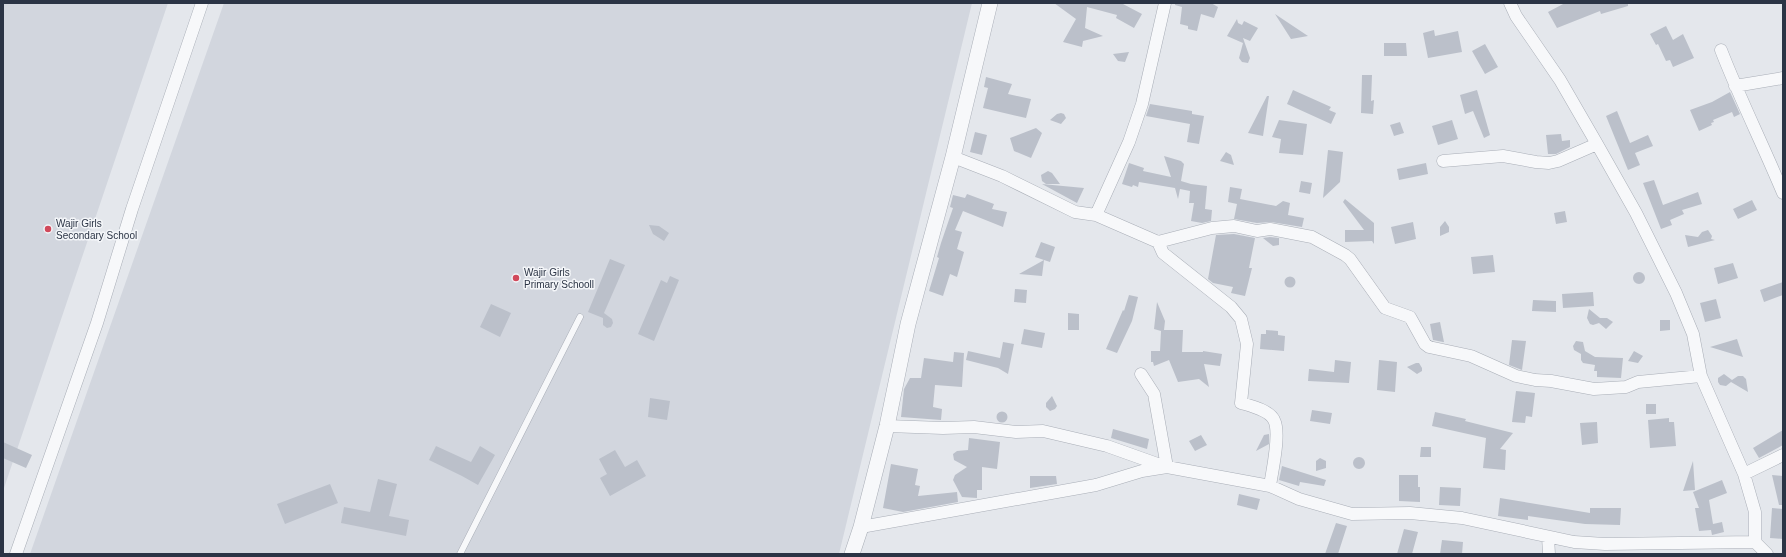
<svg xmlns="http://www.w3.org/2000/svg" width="1786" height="557" viewBox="0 0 1786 557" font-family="Helvetica,sans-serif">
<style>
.built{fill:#d2d6de}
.building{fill:#bbc0ca}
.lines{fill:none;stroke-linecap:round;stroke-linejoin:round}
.service-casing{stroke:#a9aeb7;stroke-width:7}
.minor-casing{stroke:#a9aeb7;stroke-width:13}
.tertiary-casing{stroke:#a9aeb7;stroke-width:16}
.service{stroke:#f7f8fa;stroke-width:6}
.minor{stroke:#f7f8fa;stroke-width:12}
.tertiary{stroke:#f7f8fa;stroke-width:15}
.poi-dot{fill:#d1495b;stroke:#f4f6f9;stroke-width:1.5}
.labels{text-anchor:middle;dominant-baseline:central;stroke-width:3;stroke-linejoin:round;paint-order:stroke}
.poi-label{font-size:10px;fill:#2b3445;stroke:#f4f6f9;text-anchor:start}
</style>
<rect width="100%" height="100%" fill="#e4e7ec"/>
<path class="built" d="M3,3H168L3,491Z
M224,3H972L839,554H30Z"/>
<path class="building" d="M1054,3H1116L1123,4L1142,14L1134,28L1116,18L1117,15L1087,7L1085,28L1103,36L1083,41L1082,47L1063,42L1076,19Z
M1175,3H1211L1218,7L1214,18L1201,14L1197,31L1188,29V26L1180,24L1182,7L1175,5Z
M1565,3H1628V6L1601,14L1600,11L1557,28L1548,12Z
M1275,14L1308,36L1291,39Z
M1237,19L1238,23L1242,25L1244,21L1258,28L1250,41L1243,38L1250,58L1248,63L1242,62L1239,58L1243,43L1227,36Z
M1666,26L1673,40L1683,34L1694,58L1673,67L1670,60L1666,61L1658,44L1656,45L1650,34Z
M1434,30L1435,36L1458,31L1462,52L1428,58L1423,33Z
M1384,43H1406L1407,56H1384Z
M1485,44L1498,67L1485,74L1472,51Z
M1129,52L1125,62L1118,61L1113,54Z
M1362,75H1372L1371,101L1374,100L1373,114L1361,113Z
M986,77L1012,84L1008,94L1031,99L1026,118L983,108L988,88L984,87Z
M1293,90L1331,107L1329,110L1336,113L1331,124L1287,104Z
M1477,90L1490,135L1484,138L1473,111L1465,114L1460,95Z
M1730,92L1740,114L1734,117L1732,112L1713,120L1714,122L1711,123L1712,125L1699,131L1690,110L1712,102Z
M1267,96H1269L1263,136L1248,133Z
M1150,104L1192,111V114L1204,116L1199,144L1187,142L1190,124L1146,116Z
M1617,111L1630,143L1648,135L1653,146L1635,153L1640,165L1628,170L1606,116Z
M1061,113L1064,114L1066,118L1061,124L1050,120L1057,114Z
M1279,120L1307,124L1303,155L1279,153L1281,139L1272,137Z
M1452,120L1458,139L1438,145L1432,126Z
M1400,122L1404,133L1394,136L1390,125Z
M1036,128L1042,133L1031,158L1014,151L1010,138Z
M975,132L987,135L982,155L970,152Z
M1561,134L1562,141L1570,140V147L1556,154H1548L1546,135Z
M1328,150L1343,152L1340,182L1323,198Z
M1226,152L1231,155L1234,165L1220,161Z
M1164,156L1181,161L1184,164L1181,181L1191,184L1207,186L1205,209L1212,210L1211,221L1202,223L1191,221L1194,203H1189L1190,191L1180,189L1178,199L1175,188L1139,182L1138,187L1133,185L1132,187L1122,184L1129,163L1144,168L1143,171L1171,177Z
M1426,163L1428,174L1399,180L1397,169Z
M1048,171L1052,173L1060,184H1046L1042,181L1041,175Z
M1654,180L1663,205L1698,192L1702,204L1682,210L1684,214L1670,220L1672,225L1661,229L1643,183Z
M1301,181L1312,183L1310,194L1299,192Z
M1042,184L1084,188L1077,203Z
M1230,187L1242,189L1240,199L1276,206L1283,201L1290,203L1288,215L1304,218L1302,227L1271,222L1257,223L1234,219L1237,204L1228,202Z
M967,194L994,204L992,209L1007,212L1003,227L963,211L955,230L962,232L957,249L964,252L957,277L950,274L943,296L929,291L939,258L937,257L941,243L953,208L950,207L953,195L965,198Z
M1345,199L1374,223V244L1372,241L1345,242V230H1364L1343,202Z
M1752,200L1757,210L1738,219L1733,209Z
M1565,211L1567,222L1556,224L1554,213Z
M1445,221L1449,227V232L1440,236V227Z
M1413,222L1416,239L1395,244L1391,227Z
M649,225L659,226L669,233L664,241L653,234Z
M1708,230L1712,236L1711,239L1715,240L1688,247L1685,235L1698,237L1702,232Z
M1234,234L1255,238L1249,268H1252L1245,296L1231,293L1233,287L1213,283L1208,279L1216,235Z
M1270,237L1279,238V245L1273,246L1263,238Z
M1041,242L1055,247L1050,262L1044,260L1042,276L1019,274L1044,260L1035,257Z
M1493,255L1495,272L1473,274L1471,257Z
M610,259L625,265L604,313L612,319L613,323L611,327L607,328L603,325V318L588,312Z
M1733,263L1738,278L1718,284L1714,268Z
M1633 278a6 6 0 1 1 12 0a6 6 0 1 1-12 0Z
M670,276L679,280L654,341L638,334L661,280L667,283Z
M1284.5 282a5.5 5.5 0 1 1 11 0a5.5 5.5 0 1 1-11 0Z
M1783,282V295L1764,302L1760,290Z
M1015,289L1027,290L1026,303L1014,302Z
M1593,292L1594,306L1563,308L1562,294Z
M1129,295L1138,297L1132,321L1117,353L1106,349L1123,310L1124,311Z
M1716,299L1721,318L1705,322L1700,303Z
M1533,300L1556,301V312L1532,311Z
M1157,302L1165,321L1164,330H1183L1182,352H1203V351L1222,354L1220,366L1204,364L1209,387L1199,379L1178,382L1169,360L1154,366L1153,362H1151V351H1160L1161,331L1154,329Z
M491,304L511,313L500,337L480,327Z
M1589,309L1600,318H1607L1613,322L1606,329L1599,323L1593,325L1590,324L1587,318Z
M1068,313L1079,314V330H1068Z
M1660,320H1670V330L1660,331Z
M1440,322L1444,342H1443L1433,340L1430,324Z
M1024,329L1045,333L1042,348L1021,344Z
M1266,330L1278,331V335L1285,336L1284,351L1260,349L1261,334H1266Z
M1737,339L1743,357L1710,347Z
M1512,340L1526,341L1522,370L1509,365Z
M1576,341L1583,342L1585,351L1595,357L1623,358L1621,378L1597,377V371H1594L1595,365L1583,363L1581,360V354L1574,350L1573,346Z
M1003,342L1014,344L1008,374L998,368L966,360L968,351L1000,358Z
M1634,351L1643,356L1638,363L1628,361Z
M954,352L964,353L962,387L935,385L933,407L942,409L941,420L901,417L904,389L910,378H921L924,358L953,362Z
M1335,360L1351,362L1349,383L1308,381L1309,369L1334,372Z
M1379,360L1397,362L1395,392L1377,390Z
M1416,363H1419L1422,368V371L1417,374L1407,367Z
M1724,374L1732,380L1738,376H1743L1746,379L1748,392L1731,382L1726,386L1720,385L1718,382V378Z
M1516,391L1535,393L1532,417L1526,416L1525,423L1512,422Z
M1052,396L1057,406L1055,409L1050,411L1046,407V403Z
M650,398L670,401L667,420L648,417Z
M1646,404H1656V414H1646Z
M1312,410L1332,413L1330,424L1310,421Z
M996.5 417a5.5 5.5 0 1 1 11 0a5.5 5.5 0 1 1-11 0Z
M1435,412L1466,419L1465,421L1513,433L1500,449L1506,450L1505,470L1483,468L1486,438L1432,426Z
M1669,418V422H1674L1676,446L1650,448L1648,420Z
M1597,422L1598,443L1582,445L1580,423Z
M1113,429L1149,439L1147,449L1111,438Z
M1783,430V445L1759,458L1753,448Z
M1269,434V444L1256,451L1264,435Z
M1201,435L1207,445L1195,451L1189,441Z
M969,438L1000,442L997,469L982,467V490H977V498L962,497L953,480L955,475L967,467L954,460L953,454L957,451L968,450Z
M3,442L32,455L26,468L3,458Z
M436,446L471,462L480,446L495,455L478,485L462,476L429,460Z
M1421,447H1431V457H1420Z
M615,450L625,467L637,460L646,476L610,496L600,478L607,474L599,459Z
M1353 463a6 6 0 1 1 12 0a6 6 0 1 1-12 0Z
M1320,458L1326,461V468L1316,471V461Z
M1693,461L1695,490L1683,491Z
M891,464L918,469L915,485L920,486L918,496L957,492L958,502L903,512L883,508Z
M1282,466L1326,480L1324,486L1300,482L1299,486L1279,480Z
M1399,475H1418V487H1420V502L1399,501Z
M1772,475L1783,476V505H1779Z
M1030,476H1056L1057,484L1030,488Z
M378,479L397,484L389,516L409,520L406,536L341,523L344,507L370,512Z
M1722,480L1727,493L1709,500L1713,524L1722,522L1724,532L1712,535L1711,530L1699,531L1695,508H1699L1693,492Z
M330,484L338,503L285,524L277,504Z
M1440,487L1461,488L1460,506L1439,505Z
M1239,494L1260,499L1257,510L1237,505Z
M1500,498L1590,513V508H1621L1620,525L1585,524L1528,516V520L1498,516Z
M1772,508L1783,509V539L1770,538Z
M1336,523L1347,526L1338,554H1325Z
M1404,529L1418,532L1412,554H1397Z
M1442,540L1463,542L1462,554H1440Z"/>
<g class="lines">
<defs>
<path id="service" d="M460,554L580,317"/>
<path id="minor" d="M1510,3L1516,16L1560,80L1597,144L1636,213L1676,293L1693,334L1701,376L1744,474
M1721,50C1740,99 1763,145 1783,193
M1735,86L1783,78
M953,157L1002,176L1075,212L1096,215L1158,242L1163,253L1231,307L1241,319L1247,344L1241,403C1251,406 1269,410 1274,420C1281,433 1272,471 1270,486
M1443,161L1503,156L1536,162L1549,163L1558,161L1597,144
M1096,215L1129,142L1142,104L1165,3
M1158,242L1212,228L1234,226L1257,231L1270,229L1312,237L1345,255L1350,259L1385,308L1410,317L1425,344L1429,347L1471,356L1516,376L1535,380L1551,381L1594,389L1626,387L1638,382L1701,376
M1141,374L1154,394L1167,467
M887,426L943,428L974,427L1016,432L1043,431L1107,446L1166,467
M861,527L1096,485L1142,471L1167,467L1270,486L1299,499L1352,514L1410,513L1462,518L1574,542L1605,544L1755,542
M1548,537L1549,554
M16,554L97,323L132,209L202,3
M1767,554L1755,542V512L1744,474L1783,455"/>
<path id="tertiary" d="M852,554L861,527L887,426L908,324L953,157L990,3"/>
</defs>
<use href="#service" class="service-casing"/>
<use href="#minor" class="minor-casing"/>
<use href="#tertiary" class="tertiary-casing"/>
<use href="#service" class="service"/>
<use href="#minor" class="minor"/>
<use href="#tertiary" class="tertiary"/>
</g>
<g class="poi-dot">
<circle cx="48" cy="229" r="4"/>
<circle cx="516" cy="278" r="4"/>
</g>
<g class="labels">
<g class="poi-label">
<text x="56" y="223">Wajir Girls<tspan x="56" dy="12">Secondary School</tspan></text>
<text x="524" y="272">Wajir Girls<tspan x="524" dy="12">Primary Schooll</tspan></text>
</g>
</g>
<rect width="1786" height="557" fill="none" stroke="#2b3445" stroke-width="8"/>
</svg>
